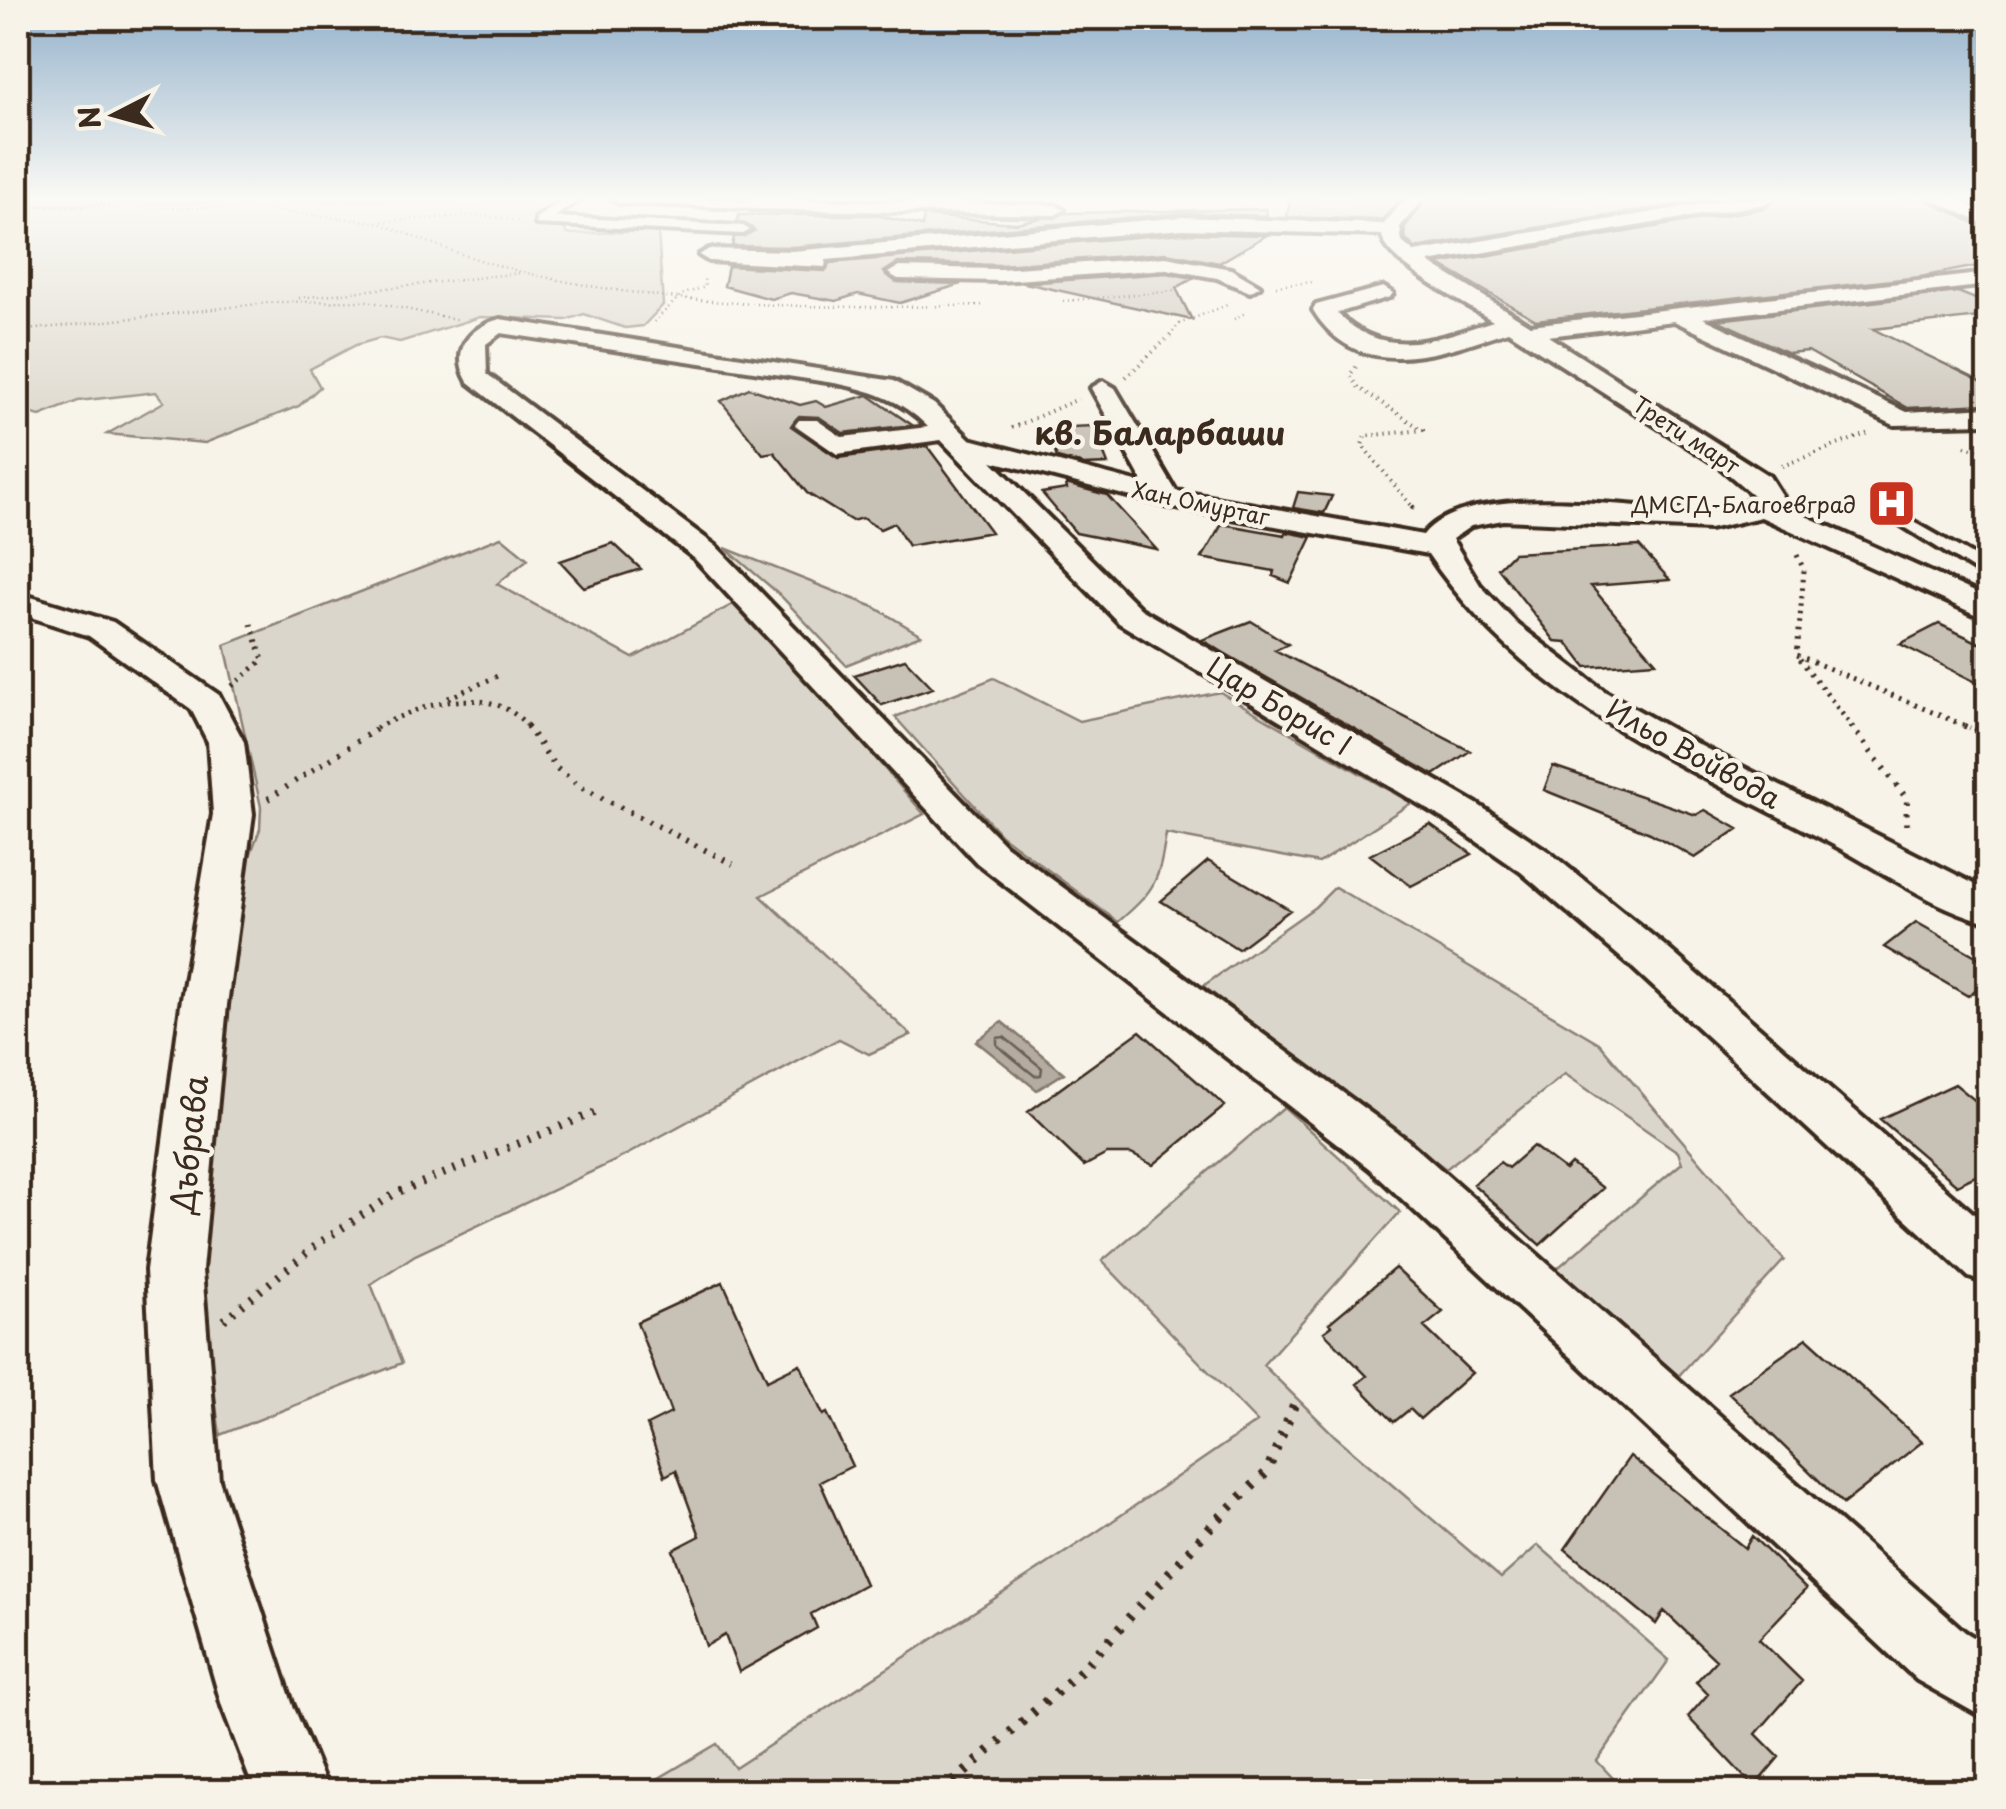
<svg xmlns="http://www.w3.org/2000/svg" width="2006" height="1809" viewBox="0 0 2006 1809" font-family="'Playpen Sans',sans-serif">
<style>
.green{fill:#dbd6cb;stroke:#8b8074;stroke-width:2.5}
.water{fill:#b4aca0;stroke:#84786c;stroke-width:2.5}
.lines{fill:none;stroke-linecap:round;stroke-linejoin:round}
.shore{stroke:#6b5e52;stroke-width:2.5}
.stream{fill:#84786c;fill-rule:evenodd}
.building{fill:#c8c1b6;stroke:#3b2a1e;stroke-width:2.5}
.service-casing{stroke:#3b2a1e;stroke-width:8}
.pedestrian-casing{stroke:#3b2a1e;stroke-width:8}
.minor-casing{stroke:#3b2a1e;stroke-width:8}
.path-far5{stroke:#3b2a1e;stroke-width:2.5;stroke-dasharray:1 4;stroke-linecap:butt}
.path-far4{stroke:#3b2a1e;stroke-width:4;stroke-dasharray:1 5;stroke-linecap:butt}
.path-far3{stroke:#3b2a1e;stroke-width:5;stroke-dasharray:2.5 6;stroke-linecap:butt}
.path-far2{stroke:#3b2a1e;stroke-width:6;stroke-dasharray:2.5 8;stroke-linecap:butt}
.path-far1{stroke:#3b2a1e;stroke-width:8;stroke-dasharray:2.5 9;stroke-linecap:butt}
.path{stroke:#3b2a1e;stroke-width:10;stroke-dasharray:4 11;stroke-linecap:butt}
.service{fill:#f7f3e8;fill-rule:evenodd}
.pedestrian{fill:#f7f3e8;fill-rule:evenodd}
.minor{fill:#f7f3e8;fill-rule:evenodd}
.labels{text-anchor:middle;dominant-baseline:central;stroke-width:9;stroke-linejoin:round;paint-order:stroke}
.far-street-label{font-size:22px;fill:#3b2a1e;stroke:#f7f3e8}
.far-poi-label{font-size:22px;fill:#3b2a1e;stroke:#f7f3e8;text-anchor:end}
.street-label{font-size:28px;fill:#3b2a1e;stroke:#f7f3e8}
.far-district-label{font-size:32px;font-weight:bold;fill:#3b2a1e;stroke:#f7f3e8}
.near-street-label{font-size:32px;fill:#3b2a1e;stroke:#f7f3e8}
</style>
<rect width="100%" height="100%" fill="#f7f3e8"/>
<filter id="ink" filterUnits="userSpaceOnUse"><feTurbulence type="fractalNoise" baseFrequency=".01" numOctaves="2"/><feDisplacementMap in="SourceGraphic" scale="20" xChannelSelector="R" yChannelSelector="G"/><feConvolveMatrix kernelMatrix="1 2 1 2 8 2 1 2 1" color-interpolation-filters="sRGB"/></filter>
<g filter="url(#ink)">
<path class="green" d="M18,199H547L567,234L658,231L663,305L643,326L625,328L584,314L566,320L480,317L400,342L380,338L356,345L310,369L320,387L299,406L205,443L107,434L164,402L156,392L78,401L40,416L18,410Z
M501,537L528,559L497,584L633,658L739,601L924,814L761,896L911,1035L869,1054L839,1039L617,1160L415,1255L371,1284L402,1363L220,1435L198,1276L240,882L260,829L261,807L225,645Z
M725,548L874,607L921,635L846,665L779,594Z
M994,678L1079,721L1220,692L1411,803L1319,863L1166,834C1159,882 1155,890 1118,922L1001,835L895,717Z
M1335,887L1599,1043L1784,1260L1673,1382L1554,1271L1682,1163L1678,1152L1565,1074L1446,1169L1203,986L1315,907Z
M1284,1107L1400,1212L1263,1365L1335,1436L1501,1578L1538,1545L1669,1660L1597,1761L1625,1791H637L717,1744L735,1768L1098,1531L1257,1422L1102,1261Z"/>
<path class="water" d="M1002,1022L1064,1073L1037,1090L976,1041Z"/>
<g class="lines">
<path class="shore" d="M1004,1037L1042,1068L1041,1075L1035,1076L997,1045V1038Z"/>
<path class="stream" d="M383,199H490L18,207V204Z"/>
</g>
<path class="building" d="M1290,199H1400L1382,220L1287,217Z
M1427,199H1709L1415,248L1406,240L1404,228Z
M1776,199H1924L1988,230V264L1920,277L1536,320L1438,264L1765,208Z
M1266,209L1267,216L1183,213L792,247L732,246L734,237L754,231L737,222L739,215H876L922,226L924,216L1016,223L1066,213Z
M1183,233L1267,235L1219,263L1166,253L1000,265L898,263L884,272L896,282L961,284L900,303L858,294L836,301L791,293L771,299L724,286L728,266L825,271L829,263Z
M1166,273L1194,278L1176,288L1192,320L1025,283Z
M1958,292L1988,304V316L1873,329L1988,385V404L1908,408L1808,351L1788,353L1717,320Z
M749,388L800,405L816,401L826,407L868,395L912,425L843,433L819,417L799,416L791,426L838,458L927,446L991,532L908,546L894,523L880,529L862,518L852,521L807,493L774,452L763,454L721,401Z
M1093,426L1108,464L1084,465L1057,458L1047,428Z
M1066,484L1107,495L1156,549L1076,533L1042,493L1067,489Z
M1298,492L1332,496L1324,513L1293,508Z
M1222,524L1285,535L1286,532L1312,537L1290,583L1273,576L1274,571L1202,558Z
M613,543L641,569L584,587L560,561Z
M1639,546L1670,580L1591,586L1656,662L1586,667L1567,642L1555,641L1498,568L1513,553Z
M1251,621L1288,644L1275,650L1470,751L1434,775L1202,640Z
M1939,624L1988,647V688L1900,644Z
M905,659L933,688L882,705L854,675Z
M1553,766L1696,815L1705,810L1738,829L1695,858L1650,833L1544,790Z
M1430,824L1472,854L1411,886L1370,855Z
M1208,861L1290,910L1238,949L1161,901Z
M1916,922L1988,963V980L1968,996L1884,947Z
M1140,1031L1225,1106L1153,1165L1131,1154H1107L1084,1166L1028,1112Z
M1955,1084L1988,1111V1170L1957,1185L1880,1119Z
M1533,1146L1565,1170L1571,1164L1603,1188L1540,1245L1473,1184L1500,1162L1508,1168Z
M1395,1268L1443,1312L1424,1327L1472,1373L1420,1419L1410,1409L1394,1422L1357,1384L1367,1376L1324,1332L1332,1326L1329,1323Z
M723,1282L767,1380L800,1364L823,1415L827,1413L852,1466L820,1482L865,1584L811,1614L817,1628L739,1672L725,1635L706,1646L673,1550L700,1536L676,1470L665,1476L647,1425L671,1413L637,1322Z
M1807,1338L1922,1442L1843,1504L1729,1393Z
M1630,1456L1745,1548L1752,1536L1806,1589L1759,1639L1802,1681L1756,1734L1779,1757L1754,1787L1688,1717L1708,1694L1696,1682L1716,1660L1664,1611L1656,1624L1565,1549Z"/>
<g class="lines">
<defs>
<path id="service" d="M1895,511L1988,564V572L1974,570L1890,518L1888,515Z"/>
<path id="pedestrian" d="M564,199H580L555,217L743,226L750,230L743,234L536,224V218Z
M612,199H726L757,204L750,208L619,203Z"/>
<path id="minor" d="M749,199L1055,205L1064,210L1055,215L750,209L741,204Z
M1405,199H1423L1400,227L1402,242L1414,252L1732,199H1773L1764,204L1428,262L1530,325L1988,273V285L1703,318L1907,412L1988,407V423L1894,425L1674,321L1548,336L1769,476L1783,498L1779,504L1988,598V620L1761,517L1709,529L1503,520L1471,526L1452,539L1480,585L1517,624L1604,691L1701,746L1988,891V922C1935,909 1881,870 1832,844C1681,764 1526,701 1428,554L1166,506L992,461L1141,609L1477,804L1549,852L1665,946L1988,1226V1284L1969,1277L1633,968L1521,872L1449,822L1119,623L941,440L837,454L795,425L799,420H817L842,437L928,427C901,399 870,390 834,383L501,333L486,344L487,374L716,546L1005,845L1406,1139L1965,1632L1988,1646V1720L1917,1680L1370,1169L977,863L694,558L468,382C450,351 469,327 500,319L894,381L934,404L970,439L1144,484L1091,388L1103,381L1115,388L1176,491L1423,535C1466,478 1642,510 1709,511L1738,507L1754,496L1720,467L1508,331C1443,352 1359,386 1313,310L1316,305L1383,287L1393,293L1390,297L1337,313C1385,362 1437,339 1493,321C1469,305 1385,263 1382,235L1183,229L826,260L825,267L709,261L699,255L709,249L792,251L1183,217L1384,224Z
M1932,199H1955L1988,214V226Z
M1166,257L1231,269L1260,286L1250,292L1217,278L1166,269L1000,281L898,279L888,273L898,267L1000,269Z
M18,593L113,622L219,695L244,742L253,814L227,1005L202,1270L219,1480L292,1703L329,1792H255L222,1706L157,1480L146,1270L181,1005L213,814L208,742L191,709L89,636L18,613Z"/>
</defs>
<use href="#service" class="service-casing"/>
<use href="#pedestrian" class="pedestrian-casing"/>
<use href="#minor" class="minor-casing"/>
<path class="path-far5" d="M18,207L247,208L377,222L478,215L519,221
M377,222C420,239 462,256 507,268C660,308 828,310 985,305
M1276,286L1313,282
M299,298L520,273
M1063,301L1174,291
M1234,319L1247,312
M654,322L681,295L705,287L704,278
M18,331L276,302L367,301L459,320
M1170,336L1179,324L1227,305"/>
<path class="path-far4" d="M1356,367L1350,375L1359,388L1423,430L1365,436L1362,445L1414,509
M1126,377L1172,334
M1012,428L1078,399
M1965,446L1988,453
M1782,466L1869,433"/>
<path class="path-far3" d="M1412,506L1417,512
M1797,555L1804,570L1797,655L1970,728
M1800,659L1853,728
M232,686L263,660L251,624
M448,698L502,674
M376,728C421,704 491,680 529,728"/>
<path class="path-far2" d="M527,726L556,768L582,788L733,864
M1851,726L1907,799L1906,830
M1964,726L1988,736
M268,799L381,726"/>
<path class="path-far1" d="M224,1320L319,1243L396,1193L594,1113"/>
<path class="path" d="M942,1792L1083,1669L1213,1524L1267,1472L1296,1400
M954,1792L968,1786L1004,1792"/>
<use href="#service" class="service"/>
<use href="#pedestrian" class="pedestrian"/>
<use href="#minor" class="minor"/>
</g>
</g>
<linearGradient id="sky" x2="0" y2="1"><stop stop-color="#93b1cb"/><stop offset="0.44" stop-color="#fbfaf5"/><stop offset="1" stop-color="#fbfaf5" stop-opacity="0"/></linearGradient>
<rect width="2006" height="452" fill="url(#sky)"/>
<defs>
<symbol id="hospital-square" viewBox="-11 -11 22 22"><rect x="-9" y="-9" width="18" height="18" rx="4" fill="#c8321e" stroke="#f7f3e8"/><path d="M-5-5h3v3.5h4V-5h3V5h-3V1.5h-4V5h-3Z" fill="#fff"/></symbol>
</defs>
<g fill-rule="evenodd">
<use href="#hospital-square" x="1864" y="476" width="55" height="55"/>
</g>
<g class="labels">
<g class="far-street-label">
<text transform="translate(1687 434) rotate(33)">Трети март</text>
<text transform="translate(1201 502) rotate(12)">Хан Омуртаг</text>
</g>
<g class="far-poi-label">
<text x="1856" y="503">ДМСГД-Благоевград</text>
</g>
<g class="street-label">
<text transform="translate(1280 705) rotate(31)">Цар Борис I</text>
<text transform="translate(1694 753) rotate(29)">Ильо Войвода</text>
</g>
<g class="far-district-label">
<text x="1160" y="432">кв. Баларбаши</text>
</g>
<g class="near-street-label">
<text transform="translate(188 1144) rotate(-84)">Дъбрава</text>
</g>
</g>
<rect width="2006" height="1809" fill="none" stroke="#f7f3e8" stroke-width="60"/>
<rect x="30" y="30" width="1946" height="1749" fill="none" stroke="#3b2a1e" stroke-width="4" filter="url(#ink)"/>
<g transform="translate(115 115) rotate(264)" stroke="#f7f3e8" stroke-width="8" paint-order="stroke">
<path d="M0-8L18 38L0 25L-18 38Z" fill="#3b2a1e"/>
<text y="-15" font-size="28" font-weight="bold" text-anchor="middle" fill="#3b2a1e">N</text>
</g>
</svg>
